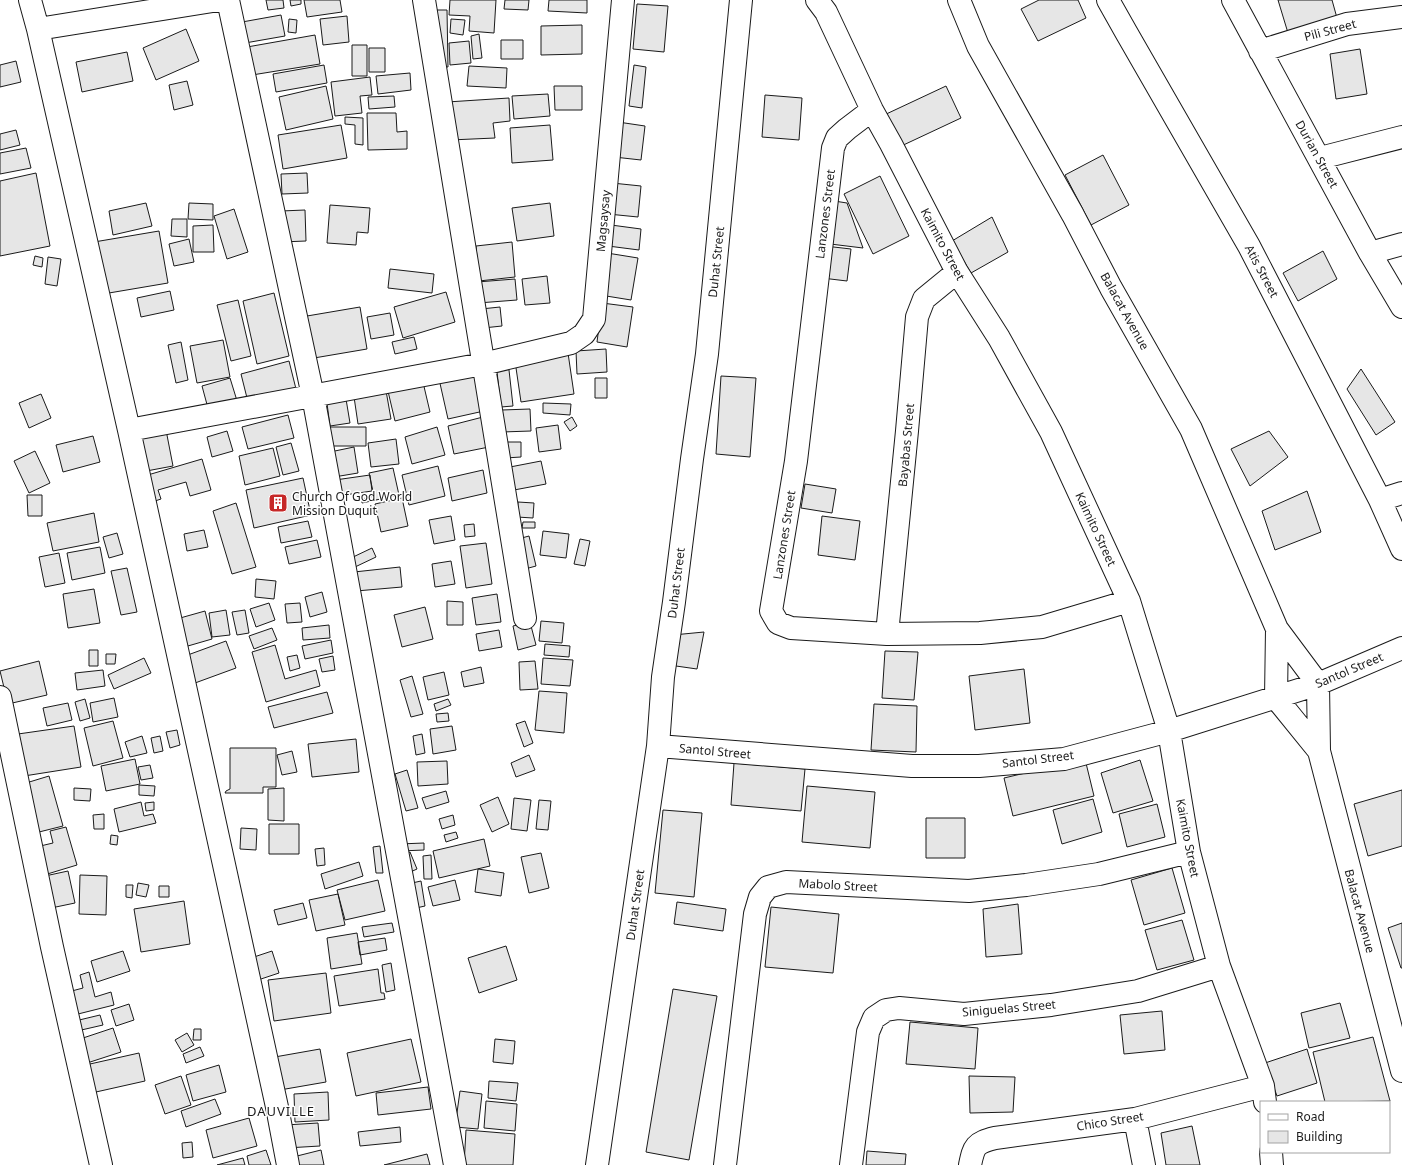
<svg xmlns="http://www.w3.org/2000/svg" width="1402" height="1165" viewBox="0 0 1402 1165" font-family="'Noto Sans',sans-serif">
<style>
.building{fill:#e6e6e6;stroke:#1a1a1a}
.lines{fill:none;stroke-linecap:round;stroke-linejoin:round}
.minor-casing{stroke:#1a1a1a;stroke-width:24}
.minor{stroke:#fff;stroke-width:22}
.labels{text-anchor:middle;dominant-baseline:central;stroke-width:3;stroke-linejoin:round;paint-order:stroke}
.street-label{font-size:12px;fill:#1a1a1a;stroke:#fff}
.poi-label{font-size:12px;fill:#1a1a1a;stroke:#fff;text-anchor:start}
.neighbourhood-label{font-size:13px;letter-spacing:1px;fill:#1a1a1a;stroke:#fff}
</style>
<rect width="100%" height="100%" fill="#fff"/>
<path class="building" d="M266,0H283L284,8L268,10Z
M290,0H301V4L291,6Z
M304,0H340L342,12L307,17Z
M450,0H496L494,33L469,31L470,16L449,15Z
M505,0H529L528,10L504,9Z
M549,0H587V13L548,11Z
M1039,0H1078L1086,18L1038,41L1021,9Z
M1278,0H1332L1337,18L1288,33Z
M637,4L668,6L664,52L633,49Z
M435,10H447L448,67H435Z
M281,15L285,36L245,43L242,22Z
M347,16L349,42L323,45L320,19Z
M289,19L297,20L296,33L288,32Z
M451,19L465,20L463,35L450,33Z
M582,25V54L541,55V26Z
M186,29L199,61L156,80L143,48Z
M479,34L482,58L473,59L471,36Z
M315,35L320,64L252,75L247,47Z
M501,40H523V59H501Z
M469,41L471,63L450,65L449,43Z
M352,45H367V76H352Z
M369,48H385V72H369Z
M1360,49L1367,94L1336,99L1330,54Z
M127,52L133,81L82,92L76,62Z
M16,61L21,82L0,87V65Z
M324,65L327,83L276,92L273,74Z
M634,65L646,67L642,108L629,106Z
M469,66L507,68L506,88L467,86Z
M410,73L411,90L378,94L376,76Z
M370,77L372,95L360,96L362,113L335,116L331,82Z
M187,81L193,105L174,110L169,85Z
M326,86L333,119L286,130L279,97Z
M554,86H582V110H555Z
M946,86L961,118L897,148L882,116Z
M548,94L550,116L514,119L512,96Z
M765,95L802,98L799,140L762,137Z
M394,96L395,107L369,109L368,97Z
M509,98L510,121L493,123L495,138L450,140L447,102Z
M367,113H396L397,132L407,131V149L368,150Z
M345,117L363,118V145L355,144V125L345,124Z
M618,122L645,126L641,160L614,157Z
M341,125L347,158L283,169L278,135Z
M550,125L553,160L512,163L510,128Z
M16,130L20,145L0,150V134Z
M26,148L31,168L0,174V153Z
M1103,155L1129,205L1091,225L1065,175Z
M36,173L50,246L0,256V181Z
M307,173L308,193L282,194L281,174Z
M880,176L909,236L873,254L844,194Z
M612,183L641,186L638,217L608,214Z
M828,200L847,203L863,248L822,243Z
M146,203L152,226L113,235L109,211Z
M189,203L213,204V220L188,219Z
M550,203L554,236L517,241L512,208Z
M330,205L370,208L368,233L357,232L356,245L327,243Z
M234,209L248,252L227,259L214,216Z
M305,210L306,241L281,242V211Z
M992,217L1008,252L971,273L952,241Z
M172,219H187V237L171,236Z
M213,225L214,252H193V226Z
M611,225L641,229L639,250L608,246Z
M159,231L168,283L103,294L94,242Z
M189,239L194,262L174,266L169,244Z
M512,242L515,277L479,281L476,246Z
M825,246L851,249L847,281L822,278Z
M1323,251L1337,279L1298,301L1283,273Z
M607,253L638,258L631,300L600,295Z
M35,256L43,258L42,267L33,265Z
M48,257L61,259L57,286L45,284Z
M390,269L434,274L432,293L388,288Z
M547,276L550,303L525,305L522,279Z
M515,279L517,300L478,303L477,282Z
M170,291L174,310L141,317L137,298Z
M446,292L455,322L403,338L394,307Z
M274,293L289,356L257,364L243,301Z
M238,300L251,356L231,361L217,305Z
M602,303L633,307L627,347L597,342Z
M360,307L367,349L314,358L307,316Z
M500,307L502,326L483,328L481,309Z
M390,313L394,335L371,339L367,317Z
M414,337L417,349L395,354L392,342Z
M223,340L230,377L197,383L190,346Z
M181,342L188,380L176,383L168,345Z
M606,349L607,372L577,374L576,351Z
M568,353L574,394L521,402L515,361Z
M289,361L296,389L248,402L241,374Z
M508,361L513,406L501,407L496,363Z
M1361,369L1395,422L1376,435L1347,389Z
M476,371L484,411L448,419L439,379Z
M721,376L756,378L750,457L716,454Z
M230,378L238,404L209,412L202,386Z
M422,378L430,412L395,421L387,387Z
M595,378H607V398H595Z
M385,385L391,419L358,424L353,390Z
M345,393L350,423L330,426L326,396Z
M41,394L51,418L29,428L19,403Z
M543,403L571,404L570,415L543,413Z
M530,409L531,431L502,432V410Z
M288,415L294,438L248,449L242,427Z
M483,417L489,447L454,454L448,426Z
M572,417L577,426L570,431L564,422Z
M558,425L561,449L539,452L536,428Z
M329,427H366V446H329Z
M437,427L445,455L412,464L405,437Z
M166,430L173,466L141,472L133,436Z
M227,431L233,451L212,457L207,437Z
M1269,431L1288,457L1250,486L1231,449Z
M93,436L100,462L63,472L56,445Z
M396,439L399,464L371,467L368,443Z
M505,442H521V457L505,458Z
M291,443L299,471L283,475L276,447Z
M354,447L358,473L334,477L330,452Z
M273,448L280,476L245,485L239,456Z
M35,451L50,483L29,493L14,461Z
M202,459L211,490L190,496L186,482L158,490L161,499L149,503L141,477Z
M541,461L546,484L514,490L510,467Z
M438,466L445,496L409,505L402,475Z
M393,468L399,495L362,503V499L374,496L369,473Z
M483,470L487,493L452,501L448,478Z
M370,475L372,491L338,496L335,480Z
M303,478L311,515L254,528L246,490Z
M805,484L836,489L832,513L801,508Z
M1307,491L1321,532L1275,550L1262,511Z
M27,495H42V516H28Z
M402,498L408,526L381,532L375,504Z
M518,502L534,503L533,518L517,517Z
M236,503L256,567L232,574L213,511Z
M94,513L99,542L53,551L47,523Z
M451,516L455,540L434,544L429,520Z
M822,516L860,521L855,560L818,555Z
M308,521L312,537L281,543L278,527Z
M523,522H535V528H522Z
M474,524L475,536L465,537L464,525Z
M204,530L208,547L187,551L184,534Z
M543,531L569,534L566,558L540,555Z
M117,533L123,554L109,558L103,537Z
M529,536L536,566L525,569L518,539Z
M580,539L590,541L585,566L574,564Z
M317,540L321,557L289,564L285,547Z
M486,543L492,584L466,588L460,546Z
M100,547L105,573L72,580L67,553Z
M372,548L376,557L355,567L351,558Z
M59,553L65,583L45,587L39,557Z
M451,561L455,584L435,587L432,564Z
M400,567L402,587L356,591L354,572Z
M127,568L137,612L121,615L111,571Z
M256,579L276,581L274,599L255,597Z
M94,589L100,623L68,628L63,594Z
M322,592L327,612L310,617L305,597Z
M497,594L501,622L476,625L472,598Z
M447,601L463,602V625H447Z
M269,603L275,620L256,627L250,609Z
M300,603L302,622L287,623L285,604Z
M425,607L433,639L402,647L394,615Z
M226,610L230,635L212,637L209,613Z
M245,610L249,633L237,635L232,612Z
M205,611L212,639L181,648L173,620Z
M541,621L564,623L562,643L539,641Z
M530,622L536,645L518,650L513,626Z
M329,625L330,638L303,640L302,628Z
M272,628L277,640L254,649L249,636Z
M499,630L502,647L479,651L476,634Z
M704,632L697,669L669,665L673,635Z
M331,640L333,653L305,659L302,646Z
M226,641L236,668L195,683L185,656Z
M545,644L570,646L569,657L544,655Z
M275,645L285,679L316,670L320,686L266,702L252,652Z
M89,650H98V666H89Z
M885,651L918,652L914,700L882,698Z
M106,654H116L115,664H106Z
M297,655L300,668L290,671L287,657Z
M333,656L335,670L322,672L319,659Z
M144,658L151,673L114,689L108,675Z
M543,658L573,660L570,686L541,684Z
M39,661L47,695L8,704L0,671Z
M535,661L538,689L520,690L519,662Z
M481,667L484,683L464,687L461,672Z
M1024,669L1030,723L975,730L969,676Z
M103,670L105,686L77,690L75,673Z
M444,672L449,695L428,700L423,677Z
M412,676L423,714L411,717L400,680Z
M539,691L567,693L564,733L535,730Z
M327,692L333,713L274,728L268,707Z
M114,698L118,717L93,722L90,703Z
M85,699L90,718L80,721L75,702Z
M448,699L451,705L436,711L434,704Z
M68,703L72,720L47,726L43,708Z
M874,704L917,706L916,752L871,750Z
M448,713L449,721L437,722L436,714Z
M113,721L123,758L93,766L84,728Z
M525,721L533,743L524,747L516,724Z
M74,726L81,767L24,776L18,734Z
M452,726L456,750L433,754L430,729Z
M177,730L180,745L170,748L166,732Z
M422,734L425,753L416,755L413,736Z
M142,736L147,753L130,757L125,742Z
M160,736L163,751L154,753L151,738Z
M356,739L359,772L312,777L308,744Z
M230,748H276V787H263V793H225L226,791L230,789Z
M292,751L297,772L282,775L277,755Z
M529,755L535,770L516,777L511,763Z
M135,759L140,784L106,791L101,766Z
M1085,759L1094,796L1013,816L1004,778Z
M1140,760L1153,801L1113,813L1101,773Z
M447,761L448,784L418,786L417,762Z
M734,763L805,769L801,811L731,805Z
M150,765L153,778L141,780L138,767Z
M407,770L418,808L406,811L395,774Z
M49,776L63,826L39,832L26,783Z
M139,785L155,786L154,796L139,795Z
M807,786L875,792L870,848L802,842Z
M74,788L91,789L90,801L74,800Z
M284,788V821L268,820V789Z
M1402,790V846L1368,856L1354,804Z
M446,791L449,802L426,809L422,798Z
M498,797L509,824L492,832L480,805Z
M514,798L531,800L527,831L511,829Z
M1093,799L1102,832L1062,844L1053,810Z
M539,800L551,801L548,830L536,829Z
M141,802L144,816L153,814L156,823L119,832L114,809Z
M154,802V810L146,811L145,803Z
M1157,804L1165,837L1127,847L1119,814Z
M663,810L702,813L694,897L655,893Z
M104,814V829H94L93,815Z
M453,815L455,825L442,829L439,819Z
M926,818H965V858H926Z
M269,824H299V854H269Z
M66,827L77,865L44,875L36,847L53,843L50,831Z
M241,828L257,829L256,850L240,849Z
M456,832L458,838L446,842L444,835Z
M111,835L118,836L117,845L110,844Z
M484,839L490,866L439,878L433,851Z
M424,843V850L400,851L399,844Z
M380,846L383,873H376L373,847Z
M324,848L325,865L317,866L315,849Z
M410,852L417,869L406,874L400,856Z
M541,853L549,888L529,893L521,857Z
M431,855L432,879H424L423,856Z
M359,862L363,876L325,889L321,874Z
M1172,868L1185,913L1144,925L1131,880Z
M478,869L504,873L501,896L475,892Z
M68,871L75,903L51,908L45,876Z
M80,875L107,876L106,915L79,914Z
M378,880L385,911L345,920L337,890Z
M455,880L460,900L433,906L428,887Z
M421,881L425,906L416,908L412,883Z
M138,883L149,885L146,897L136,895Z
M126,885H133L132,898L126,897Z
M159,886H169V897H159Z
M338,894L345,925L316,931L309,900Z
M184,901L190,944L141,952L134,909Z
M677,902L726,909L723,931L674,924Z
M303,903L307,918L278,925L274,910Z
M1018,904L1022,954L986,957L983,909Z
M771,907L839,914L833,973L765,967Z
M1182,920L1194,960L1157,970L1145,930Z
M392,923L394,932L364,937L362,927Z
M1402,923V968H1401L1388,928Z
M357,933L362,964L331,969L327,938Z
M385,938L387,950L360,955L358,942Z
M506,946L517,980L479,993L468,958Z
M123,951L130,971L97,982L91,961Z
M272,951L279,973L252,982L245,960Z
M391,963L395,990L386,992L382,965Z
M378,969L381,993H384L385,999L339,1006L334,976Z
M89,972L95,997L111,992L114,1005L74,1015L68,992L83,988L80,975Z
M326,973L331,1013L274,1021L268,980Z
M673,989L717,996L689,1160L646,1152Z
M1340,1003L1350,1038L1309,1048L1301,1013Z
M129,1004L134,1020L116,1026L111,1010Z
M1162,1011L1165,1050L1124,1054L1120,1015Z
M100,1015L103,1025L77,1031L75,1021Z
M910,1022L978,1028L975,1069L906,1064Z
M113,1028L121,1052L84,1064L77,1040Z
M194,1029H201V1040H193Z
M187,1033L194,1045L182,1052L175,1040Z
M1373,1037L1390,1101L1325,1102L1313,1052Z
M411,1039L421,1082L356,1096L347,1053Z
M495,1039L515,1041L513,1064L493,1062Z
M200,1047L204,1056L186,1063L183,1054Z
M320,1049L326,1082L274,1091L269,1058Z
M1307,1049L1317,1083L1277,1096L1265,1063Z
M139,1053L145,1081L87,1094L81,1066Z
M219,1065L226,1092L193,1101L186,1075Z
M181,1076L191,1105L165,1114L155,1085Z
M969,1076L1015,1077L1013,1112L970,1113Z
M489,1081L518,1083L516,1101L488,1098Z
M428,1087L431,1109L378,1115L376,1093Z
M460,1091L482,1094L478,1129L455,1127Z
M328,1092L329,1120L295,1122L294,1094Z
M215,1099L221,1114L186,1127L181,1111Z
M486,1101L517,1104L515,1131L484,1128Z
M249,1118L257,1146L213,1158L206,1130Z
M318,1123L320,1146L286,1148L285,1125Z
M1192,1126L1200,1165H1166L1161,1133Z
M400,1127L401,1142L360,1146L358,1132Z
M466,1130L515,1134L513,1165H464Z
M192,1142L193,1157L183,1158L182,1143Z
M266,1150L271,1165H249L247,1156Z
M321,1150L324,1165H291L289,1158Z
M867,1151L906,1154L905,1165H866Z
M427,1154L430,1165H384Z
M243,1158L245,1165H217Z"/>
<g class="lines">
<defs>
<path id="minor" d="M30,0L38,29L129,430L277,1107L288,1165
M228,0L313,396L455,1165
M424,0L525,618
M817,0L826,12L872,110L891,144L957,272L999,338L1051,432L1129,601L1169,731L1189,852L1219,966L1263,1086L1265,1102
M959,0L978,46L1073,215L1111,288L1191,429L1277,629L1318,684L1319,751L1402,1071
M1108,0L1126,32L1249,246L1380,500L1402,549
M1233,0L1370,253L1402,307
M38,29L219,0
M1260,51L1347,24L1402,17
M872,110L847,129L837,138L833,148L796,461L771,611L778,623L791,628L887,634L980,633L1042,627L1129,601
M1320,158L1402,137
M1370,253L1402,244
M129,430L483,364L571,343L584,334L594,319L623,0
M1380,500L1402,493
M1277,629L1276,698L1319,751
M887,634L907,431L917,317L924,299L957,272
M0,697L52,947L101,1165
M658,746L912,766H979L1064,759L1169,731L1318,684L1402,648
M1135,1119L1144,1165
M1271,1152L1272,1165
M597,1165L658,746L663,677L674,602L692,459L707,354L741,0
M725,1165L755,914L760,897L768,887L786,882L969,891L1026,885L1099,874L1189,852
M851,1165L868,1032L874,1018L886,1010L899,1008L964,1014L1051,1005L1138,991L1219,966
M970,1165C974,1146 975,1143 995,1138L1135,1119L1263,1086"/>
</defs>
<use href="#minor" class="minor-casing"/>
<use href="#minor" class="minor"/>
</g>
<defs>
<symbol id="building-square" viewBox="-11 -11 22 22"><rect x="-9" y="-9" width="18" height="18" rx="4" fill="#c62828" stroke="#fff"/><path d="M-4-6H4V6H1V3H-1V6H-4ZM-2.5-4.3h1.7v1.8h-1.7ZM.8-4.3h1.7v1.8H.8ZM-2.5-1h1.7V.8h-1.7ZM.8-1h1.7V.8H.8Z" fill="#fff"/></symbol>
</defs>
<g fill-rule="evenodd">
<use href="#building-square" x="267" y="492" width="22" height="22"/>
</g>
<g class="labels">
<g class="street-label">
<text transform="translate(1330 30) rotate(-15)">Pili Street</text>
<text transform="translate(1317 154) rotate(61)">Durian Street</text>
<text transform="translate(825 214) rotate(-83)">Lanzones Street</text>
<text transform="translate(603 221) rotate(-85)">Magsaysay</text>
<text transform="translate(943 244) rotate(62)">Kaimito Street</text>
<text transform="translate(716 262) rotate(-84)">Duhat Street</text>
<text transform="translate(1262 271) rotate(62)">Atis Street</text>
<text transform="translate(1125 311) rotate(61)">Balacat Avenue</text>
<text transform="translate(906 445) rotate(-85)">Bayabas Street</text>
<text transform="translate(1096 529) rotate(65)">Kaimito Street</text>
<text transform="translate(784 535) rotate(-81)">Lanzones Street</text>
<text transform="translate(676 583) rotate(-83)">Duhat Street</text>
<text transform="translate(1349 670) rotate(-23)">Santol Street</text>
<text transform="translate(715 751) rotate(5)">Santol Street</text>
<text transform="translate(1038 759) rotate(-7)">Santol Street</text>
<text transform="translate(1188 838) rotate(79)">Kaimito Street</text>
<text transform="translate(838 885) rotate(3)">Mabolo Street</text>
<text transform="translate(635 905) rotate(-82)">Duhat Street</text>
<text transform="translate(1360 911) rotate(75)">Balacat Avenue</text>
<text transform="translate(1009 1008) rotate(-5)">Siniguelas Street</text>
<text transform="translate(1110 1121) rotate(-9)">Chico Street</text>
</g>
<g class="poi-label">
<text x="292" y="496">Church Of God World<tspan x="292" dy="14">Mission Duquit</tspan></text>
</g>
<g class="neighbourhood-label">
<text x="281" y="1111">DAUVILLE</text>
</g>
</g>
<rect x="1260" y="1101" width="130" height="52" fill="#ffffff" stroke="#a3a3a3"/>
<rect x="1268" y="1114" width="20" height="6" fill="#ffffff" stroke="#a3a3a3"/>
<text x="1296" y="1121" font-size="12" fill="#1a1a1a">Road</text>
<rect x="1268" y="1131" width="20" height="12" fill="#e6e6e6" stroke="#a3a3a3"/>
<text x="1296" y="1141" font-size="12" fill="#1a1a1a">Building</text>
</svg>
